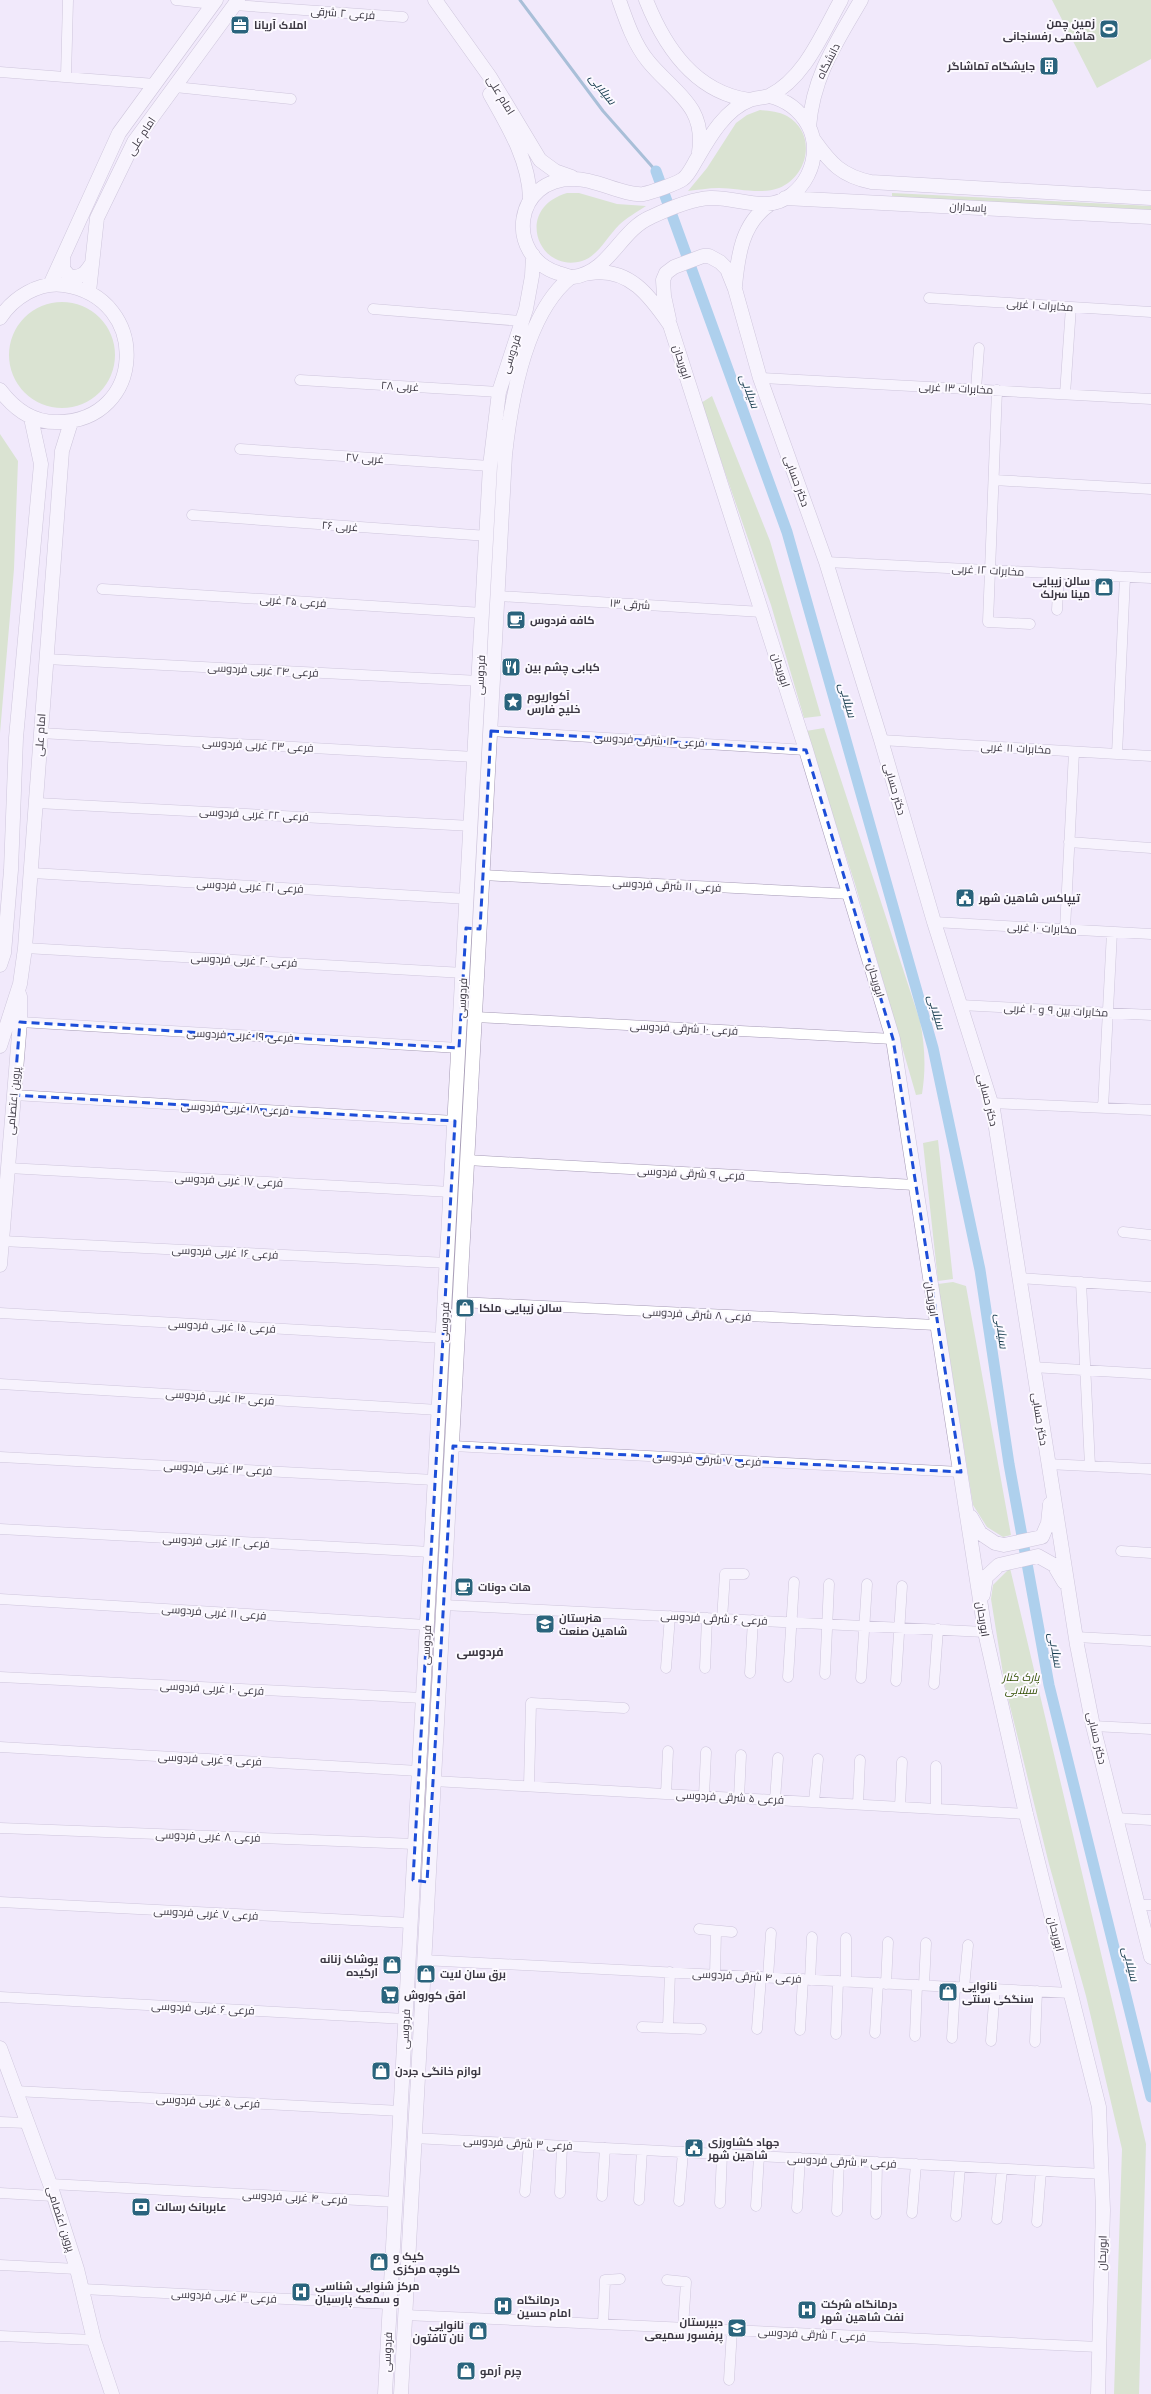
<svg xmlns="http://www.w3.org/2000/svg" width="1151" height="2394" viewBox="0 0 1151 2394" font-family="'Libre Baskerville',Cairo,serif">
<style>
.green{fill:#bedca0}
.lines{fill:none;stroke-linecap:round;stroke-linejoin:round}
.stream{stroke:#538cad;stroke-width:3}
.canal{stroke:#5db1db;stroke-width:11}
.street-casing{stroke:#a59ab5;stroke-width:11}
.secondary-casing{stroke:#a59ab5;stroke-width:15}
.street{stroke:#fff;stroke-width:10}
.secondary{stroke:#fff;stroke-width:14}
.marked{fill:none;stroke:#1d4ed8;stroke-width:3;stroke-dasharray:8 5;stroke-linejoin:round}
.labels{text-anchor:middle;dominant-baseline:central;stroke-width:4;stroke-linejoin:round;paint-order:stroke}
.street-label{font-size:11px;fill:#3b3742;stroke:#fcf9ff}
.poi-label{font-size:11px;font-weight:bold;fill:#3b3742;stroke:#fcf9ff;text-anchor:start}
.park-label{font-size:11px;font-style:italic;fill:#304e00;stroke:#fcf9ff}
.water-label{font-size:12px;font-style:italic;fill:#163c4e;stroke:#fcf9ff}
.neighbourhood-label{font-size:12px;font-weight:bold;fill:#3b3742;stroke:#fcf9ff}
</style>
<rect width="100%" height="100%" fill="#f1e9fb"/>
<path class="green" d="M1052,0H1151V59L1097,88Z
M760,110C769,111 778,111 787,116C817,133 809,176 779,188C761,195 737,188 719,188C708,188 698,190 688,191L707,168L736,123L747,115Z
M567,193H579L617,204L646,206C637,212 626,218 619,225C607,237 598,256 582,261C539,274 513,209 567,193Z
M892,193L1151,206V215L892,201Z
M9 355a53 53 0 1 1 106 0a53 53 0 1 1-106 0Z
M712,396L770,541L821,716L804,718L771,605L701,403Z
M0,434L18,461L14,569L0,733Z
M824,728L920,1021C925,1046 926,1069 922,1094L916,1095L855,884L806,731Z
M938,1140L953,1279L938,1281L923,1143Z
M953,1282L966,1286L1011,1535L1003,1537L987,1527L973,1505L938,1284Z
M1010,1568L1146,2144L1139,2394H1114L1122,2149L1086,1996L1049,1864L1005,1686L991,1599L993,1585Z"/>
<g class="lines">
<path class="stream" d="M520,0L603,111L656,171"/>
<path class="canal" d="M656,171L787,532L933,1048L980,1270L1009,1464L1049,1685L1151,2097"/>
<defs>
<path id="street" d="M176,0L213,4
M234,5L403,17
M0,72L155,84
M66,77L68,0
M175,87L291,99
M929,298L1151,312
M373,309L521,321
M760,378L1151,399
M300,380L499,392
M976,389L979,348
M997,390L988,622L1030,624
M1065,394L1071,307
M240,449L490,466
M994,480L1151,489
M192,515L488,536
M826,562L1151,578
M102,589L483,613
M498,596L762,612
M1057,610L1059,574
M46,659L480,681
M491,731L806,750
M40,733L475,757
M881,740L1151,756
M1117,754L1125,577
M37,803L472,826
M1069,842L1151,848
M32,873L468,899
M483,875L851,894
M934,922L1151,934
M1065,929L1074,752
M25,948L464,973
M960,1005L1151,1015
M475,1017L893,1039
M20,1022L459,1048
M14,1095L455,1121
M991,1103L1151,1110
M1103,1108L1112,932
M467,1160L915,1185
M8,1168L451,1192
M1123,1232L1151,1235
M2,1241L448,1263
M1019,1278L1151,1287
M1081,1282L1090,1466
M459,1302L936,1325
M0,1313L443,1338
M1032,1367L1151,1374
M0,1384L439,1410
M453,1446L961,1472
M0,1457L435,1480
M1047,1464L1151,1469
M0,1529L431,1552
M1121,1551L1151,1553
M0,1599L427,1625
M443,1605L985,1632
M722,1619L725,1574H744
M1076,1637L1151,1641
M666,1668L670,1616
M705,1668L707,1618
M750,1673L753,1620
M825,1674L829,1584
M0,1677L423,1698
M788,1677L794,1582
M861,1678L867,1584
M896,1681L902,1586
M934,1684L938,1629
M1093,1726L1151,1729
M0,1747L419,1771
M936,1766V1809
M433,1781L1026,1814
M529,1786L531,1703L624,1708
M666,1794L668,1751
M704,1796L706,1752
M739,1798L741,1755
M775,1800L778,1758
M814,1802L818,1759
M858,1804L860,1760
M900,1807L902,1762
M1116,1818L1151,1820
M0,1828L415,1844
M0,1902L411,1923
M1138,1905H1151
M699,1929L732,1932
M423,1960L1071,1993
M715,1975L716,1931
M768,1977L771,1933
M810,1980L812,1937
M846,1981V1938
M886,1984L888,1942
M924,1985L926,1943
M964,1988L968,1945
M0,1997L406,2019
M642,2027L701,2029
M668,2028L670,1972
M757,2029L761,1977
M800,2030L803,1979
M875,2033L878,1983
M836,2034L838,1981
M915,2036L917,1985
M952,2038L955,1987
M991,2041L995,1989
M1035,2042L1037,1991
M15,2091L401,2111
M0,2122L27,2123
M413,2138L1103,2174
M50,2184L396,2202
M525,2192L529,2144
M0,2193L53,2196
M560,2193L562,2146
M602,2196L605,2148
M639,2200L642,2150
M679,2201L683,2152
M720,2203L722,2154
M756,2206L759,2156
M797,2208L800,2158
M837,2211L839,2160
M912,2213L916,2164
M876,2214L877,2162
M956,2216L960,2167
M997,2219L1002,2169
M1037,2222L1041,2171
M0,2265L77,2269
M667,2280L686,2282L683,2328
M82,2289L390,2304
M405,2315L1099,2347
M603,2324L605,2280L620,2279
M0,2336L94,2340
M729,2380L732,2330"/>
<path id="secondary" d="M435,0L490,77L540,160L555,171L572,177
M619,0C626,20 634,44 648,61C673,92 706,105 699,152
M646,0C665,48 695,92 749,100
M490,94C508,126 529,160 530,198
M769,96C786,100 799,109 808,125C825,156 804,201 767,204C748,205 729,197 710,198C691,199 668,209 651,217C620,230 609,273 573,277C568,277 563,274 558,273C505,256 513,177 575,179C596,179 625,196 643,194C650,193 678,183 683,179C689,175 694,163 698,157C710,136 726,109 750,100C755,98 762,98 769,96Z
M769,96C805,78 822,34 841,0
M809,127C813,76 836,43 861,0
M814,140C831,164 842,176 871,182L1151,198
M785,198L1151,217
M63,256V269L69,276C81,279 86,273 92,263
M590,273C629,267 650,296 670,325L806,750L893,1039L985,1632L1026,1814L1099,2107L1103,2210L1098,2394
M50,285L119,133L216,0
M735,286C738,255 742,223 770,204
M89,292L97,218L134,142L238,0
M0,318C13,298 39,281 64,285C151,298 146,421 58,422C33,423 15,410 0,390
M669,319L664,296L663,280L666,273L674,267L703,256H709L720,262L727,269L735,289L760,378L826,562L881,740L934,922L993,1109L1077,1645L1093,1726L1151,1957
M0,965L4,953L11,870L16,738L41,464L31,418
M0,1046L20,984L25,948L62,451L71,422
M0,1265L20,1022V996
M971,1517L980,1533L995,1543L1004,1545L1042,1537L1048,1523L1050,1504
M983,1595L986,1577L999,1565L1038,1556L1054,1565L1064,1582
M0,2048L50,2184L77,2269L94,2340L112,2394
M385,2394L490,466L499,392L526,309L532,276L533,255
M401,2394L505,455C511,400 526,313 571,277"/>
</defs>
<use href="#street" class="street-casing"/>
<use href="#secondary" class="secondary-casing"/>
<use href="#street" class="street"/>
<use href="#secondary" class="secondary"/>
</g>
<path d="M0 0H1151V2394H0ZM491,731L806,750L893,1039L961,1472L453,1446L427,1882L413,1880L455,1121L14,1095L20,1022L459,1048L466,928L480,929Z" fill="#f1e9fb" fill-opacity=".55" fill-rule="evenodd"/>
<path class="marked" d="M491,731L806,750L893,1039L961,1472L453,1446L427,1882L413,1880L455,1121L14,1095L20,1022L459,1048L466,928L480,929Z"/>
<defs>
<symbol id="office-square" viewBox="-11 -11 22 22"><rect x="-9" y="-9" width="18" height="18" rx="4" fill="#2a647d" stroke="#fcf9ff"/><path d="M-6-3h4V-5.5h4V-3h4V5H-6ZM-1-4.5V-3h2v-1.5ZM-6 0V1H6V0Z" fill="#fff"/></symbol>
<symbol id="stadium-square" viewBox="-11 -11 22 22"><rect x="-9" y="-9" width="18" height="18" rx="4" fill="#2a647d" stroke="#fcf9ff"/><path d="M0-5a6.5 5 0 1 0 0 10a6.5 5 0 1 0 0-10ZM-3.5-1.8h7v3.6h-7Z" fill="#fff"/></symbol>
<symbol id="building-square" viewBox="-11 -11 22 22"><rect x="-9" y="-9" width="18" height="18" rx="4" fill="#2a647d" stroke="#fcf9ff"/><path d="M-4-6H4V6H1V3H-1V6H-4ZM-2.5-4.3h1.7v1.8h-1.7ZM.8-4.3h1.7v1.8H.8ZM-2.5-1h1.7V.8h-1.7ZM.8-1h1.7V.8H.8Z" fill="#fff"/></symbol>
<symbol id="shop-square" viewBox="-11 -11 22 22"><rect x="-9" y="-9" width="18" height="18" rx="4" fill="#2a647d" stroke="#fcf9ff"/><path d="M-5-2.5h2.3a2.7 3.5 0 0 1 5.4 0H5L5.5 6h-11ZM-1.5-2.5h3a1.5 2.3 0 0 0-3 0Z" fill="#fff"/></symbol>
<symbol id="cafe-square" viewBox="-11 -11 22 22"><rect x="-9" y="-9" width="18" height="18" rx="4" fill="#2a647d" stroke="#fcf9ff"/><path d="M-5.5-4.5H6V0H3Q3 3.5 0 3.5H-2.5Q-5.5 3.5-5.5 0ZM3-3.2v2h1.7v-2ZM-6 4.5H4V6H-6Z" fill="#fff"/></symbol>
<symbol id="restaurant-square" viewBox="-11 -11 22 22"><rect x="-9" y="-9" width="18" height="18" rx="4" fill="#2a647d" stroke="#fcf9ff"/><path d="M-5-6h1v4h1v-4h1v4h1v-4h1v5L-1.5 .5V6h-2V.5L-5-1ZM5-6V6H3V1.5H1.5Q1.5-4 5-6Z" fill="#fff"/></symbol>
<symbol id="sight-square" viewBox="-11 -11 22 22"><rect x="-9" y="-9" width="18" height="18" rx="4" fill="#2a647d" stroke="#fcf9ff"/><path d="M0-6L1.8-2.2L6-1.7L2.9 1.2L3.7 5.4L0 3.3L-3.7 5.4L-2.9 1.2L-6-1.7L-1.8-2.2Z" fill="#fff"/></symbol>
<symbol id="civic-square" viewBox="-11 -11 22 22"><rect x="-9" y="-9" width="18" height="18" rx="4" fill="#2a647d" stroke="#fcf9ff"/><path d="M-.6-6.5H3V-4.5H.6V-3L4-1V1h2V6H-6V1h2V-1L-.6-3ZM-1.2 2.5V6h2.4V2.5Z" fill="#fff"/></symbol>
<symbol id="school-square" viewBox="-11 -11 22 22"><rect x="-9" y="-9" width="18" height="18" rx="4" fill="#2a647d" stroke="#fcf9ff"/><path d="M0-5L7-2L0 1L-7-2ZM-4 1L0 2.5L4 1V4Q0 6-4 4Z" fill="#fff"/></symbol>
<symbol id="supermarket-square" viewBox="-11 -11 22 22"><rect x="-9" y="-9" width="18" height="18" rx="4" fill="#2a647d" stroke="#fcf9ff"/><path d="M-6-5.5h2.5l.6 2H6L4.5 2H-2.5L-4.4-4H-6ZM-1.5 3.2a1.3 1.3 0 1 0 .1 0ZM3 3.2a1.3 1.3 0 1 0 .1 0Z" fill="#fff"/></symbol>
<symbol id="bank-square" viewBox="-11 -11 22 22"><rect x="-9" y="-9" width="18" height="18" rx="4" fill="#2a647d" stroke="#fcf9ff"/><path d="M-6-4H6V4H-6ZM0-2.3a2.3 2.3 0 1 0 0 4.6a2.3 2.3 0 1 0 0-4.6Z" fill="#fff"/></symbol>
<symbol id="hospital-square" viewBox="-11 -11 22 22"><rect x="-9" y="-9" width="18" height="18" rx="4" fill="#2a647d" stroke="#fcf9ff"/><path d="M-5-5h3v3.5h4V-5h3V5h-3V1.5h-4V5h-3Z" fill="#fff"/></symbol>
</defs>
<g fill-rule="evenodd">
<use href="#office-square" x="229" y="14" width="22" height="22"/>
<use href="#stadium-square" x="1098" y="18" width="22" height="22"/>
<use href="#building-square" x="1038" y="55" width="22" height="22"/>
<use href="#shop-square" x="1093" y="576" width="22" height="22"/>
<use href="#cafe-square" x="505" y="609" width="22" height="22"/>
<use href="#restaurant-square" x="500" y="656" width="22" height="22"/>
<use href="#sight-square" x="502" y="691" width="22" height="22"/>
<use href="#civic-square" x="954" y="887" width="22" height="22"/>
<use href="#shop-square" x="454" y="1297" width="22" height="22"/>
<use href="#cafe-square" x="453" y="1576" width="22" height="22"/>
<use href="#school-square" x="534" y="1613" width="22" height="22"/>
<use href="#shop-square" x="381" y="1954" width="22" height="22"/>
<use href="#shop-square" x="415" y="1963" width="22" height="22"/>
<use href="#shop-square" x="937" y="1981" width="22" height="22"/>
<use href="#supermarket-square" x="379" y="1984" width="22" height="22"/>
<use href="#shop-square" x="370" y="2060" width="22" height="22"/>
<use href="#civic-square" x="683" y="2137" width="22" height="22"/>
<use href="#bank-square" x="130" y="2196" width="22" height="22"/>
<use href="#shop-square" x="368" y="2251" width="22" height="22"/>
<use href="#hospital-square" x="290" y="2281" width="22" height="22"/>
<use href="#hospital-square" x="492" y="2295" width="22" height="22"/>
<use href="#hospital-square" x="796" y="2299" width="22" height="22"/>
<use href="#school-square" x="726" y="2317" width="22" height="22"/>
<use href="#shop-square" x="467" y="2320" width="22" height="22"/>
<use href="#shop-square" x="455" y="2360" width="22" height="22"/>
</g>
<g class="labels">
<g class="street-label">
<text transform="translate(343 13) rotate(4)">فرعی ۲ شرقی</text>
<text transform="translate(828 61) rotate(-63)">دانشگاه</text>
<text transform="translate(501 95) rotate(59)">امام علی</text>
<text transform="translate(141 136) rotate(-57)">امام علی</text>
<text transform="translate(968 207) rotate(3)">پاسداران</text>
<text transform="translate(1040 305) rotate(4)">مخابرات ۱ غربی</text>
<text transform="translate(511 354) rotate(-72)">فردوسی</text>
<text transform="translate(682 362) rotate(72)">ابوریحان</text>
<text transform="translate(400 386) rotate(3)">۲۸ غربی</text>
<text transform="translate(956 388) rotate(3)">مخابرات ۱۳ غربی</text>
<text transform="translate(365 458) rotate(4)">۲۷ غربی</text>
<text transform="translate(797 481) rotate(70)">دکتر حسابی</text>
<text transform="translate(340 526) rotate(4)">۲۶ غربی</text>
<text transform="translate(988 570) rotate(3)">مخابرات ۱۲ غربی</text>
<text transform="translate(293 601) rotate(4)">فرعی ۲۵ غربی</text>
<text transform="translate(630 604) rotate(4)">۱۳ شرقی</text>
<text transform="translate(263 670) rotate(3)">فرعی ۲۴ غربی فردوسی</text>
<text transform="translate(781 670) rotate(72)">ابوریحان</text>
<text transform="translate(480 675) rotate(-87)">فردوسی</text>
<text transform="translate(40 735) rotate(-86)">امام علی</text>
<text transform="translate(649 740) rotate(3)">فرعی ۱۲ شرقی فردوسی</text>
<text transform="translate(258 745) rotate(3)">فرعی ۲۳ غربی فردوسی</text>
<text transform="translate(1016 748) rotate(3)">مخابرات ۱۱ غربی</text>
<text transform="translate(895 789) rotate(74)">دکتر حسابی</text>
<text transform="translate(254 814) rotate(3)">فرعی ۲۲ غربی فردوسی</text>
<text transform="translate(667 885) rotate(3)">فرعی ۱۱ شرقی فردوسی</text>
<text transform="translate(250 886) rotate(3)">فرعی ۲۱ غربی فردوسی</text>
<text transform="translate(1042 928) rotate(3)">مخابرات ۱۰ غربی</text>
<text transform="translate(244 960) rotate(3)">فرعی ۲۰ غربی فردوسی</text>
<text transform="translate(876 980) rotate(74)">ابوریحان</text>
<text transform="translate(462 998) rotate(-87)">فردوسی</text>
<text transform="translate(1056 1010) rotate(3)">مخابرات بین ۹ و ۱۰ غربی</text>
<text transform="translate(684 1028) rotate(3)">فرعی ۱۰ شرقی فردوسی</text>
<text transform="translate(240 1035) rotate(3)">فرعی ۱۹ غربی فردوسی</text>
<text transform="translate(988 1100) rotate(76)">دکتر حسابی</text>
<text transform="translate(13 1101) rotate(-85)">پروین اعتصامی</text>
<text transform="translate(235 1108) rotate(3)">فرعی ۱۸ غربی فردوسی</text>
<text transform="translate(691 1173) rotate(3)">فرعی ۹ شرقی فردوسی</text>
<text transform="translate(229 1180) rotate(3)">فرعی ۱۷ غربی فردوسی</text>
<text transform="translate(225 1252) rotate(3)">فرعی ۱۶ غربی فردوسی</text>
<text transform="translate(932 1299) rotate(82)">ابوریحان</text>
<text transform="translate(697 1314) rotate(3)">فرعی ۸ شرقی فردوسی</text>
<text transform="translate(444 1322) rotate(-87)">فردوسی</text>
<text transform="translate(222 1326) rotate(3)">فرعی ۱۵ غربی فردوسی</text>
<text transform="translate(220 1397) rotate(4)">فرعی ۱۴ غربی فردوسی</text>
<text transform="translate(1040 1419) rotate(81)">دکتر حسابی</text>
<text transform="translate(707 1459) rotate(3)">فرعی ۷ شرقی فردوسی</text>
<text transform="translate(218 1468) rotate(3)">فرعی ۱۳ غربی فردوسی</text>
<text transform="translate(216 1541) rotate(3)">فرعی ۱۲ غربی فردوسی</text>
<text transform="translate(214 1612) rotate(4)">فرعی ۱۱ غربی فردوسی</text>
<text transform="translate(714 1618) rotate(3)">فرعی ۶ شرقی فردوسی</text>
<text transform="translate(983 1619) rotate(81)">ابوریحان</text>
<text transform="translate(426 1645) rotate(-87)">فردوسی</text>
<text transform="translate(212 1688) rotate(3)">فرعی ۱۰ غربی فردوسی</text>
<text transform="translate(1097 1738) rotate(77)">دکتر حسابی</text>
<text transform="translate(210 1759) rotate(3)">فرعی ۹ غربی فردوسی</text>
<text transform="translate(730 1797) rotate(3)">فرعی ۵ شرقی فردوسی</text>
<text transform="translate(208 1836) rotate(2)">فرعی ۸ غربی فردوسی</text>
<text transform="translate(206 1913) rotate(3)">فرعی ۷ غربی فردوسی</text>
<text transform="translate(1056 1934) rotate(76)">ابوریحان</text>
<text transform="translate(747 1976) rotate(3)">فرعی ۴ شرقی فردوسی</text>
<text transform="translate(203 2008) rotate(3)">فرعی ۶ غربی فردوسی</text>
<text transform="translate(405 2029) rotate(-87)">فردوسی</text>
<text transform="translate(208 2101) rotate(3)">فرعی ۵ غربی فردوسی</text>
<text transform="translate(518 2143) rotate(3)">فرعی ۳ شرقی فردوسی</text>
<text transform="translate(842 2161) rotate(3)">فرعی ۳ شرقی فردوسی</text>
<text transform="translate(295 2197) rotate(3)">فرعی ۴ غربی فردوسی</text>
<text transform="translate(61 2219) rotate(72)">پروین اعتصامی</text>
<text transform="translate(1102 2253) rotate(-88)">ابوریحان</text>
<text transform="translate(224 2296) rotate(3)">فرعی ۳ غربی فردوسی</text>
<text transform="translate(812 2334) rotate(3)">فرعی ۲ شرقی فردوسی</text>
<text transform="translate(387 2352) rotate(-87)">فردوسی</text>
</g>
<g class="poi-label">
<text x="1095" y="23" text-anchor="end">زمین چمن<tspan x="1095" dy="13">هاشمی رفسنجانی</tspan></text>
<text x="254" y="25">املاک آریانا</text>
<text x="1035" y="66" text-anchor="end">جایشگاه تماشاگر</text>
<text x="1090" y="581" text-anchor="end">سالن زیبایی<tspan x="1090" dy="13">مینا سرلک</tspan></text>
<text x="530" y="620">کافه فردوس</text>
<text x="525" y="667">کبابی چشم بین</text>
<text x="527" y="696">آکواریوم<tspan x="527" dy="13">خلیج فارس</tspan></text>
<text x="979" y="898">تیپاکس شاهین شهر</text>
<text x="479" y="1308">سالن زیبایی ملکا</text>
<text x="478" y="1587">هات دونات</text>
<text x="559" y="1618">هنرستان<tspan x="559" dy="13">شاهین صنعت</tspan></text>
<text x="378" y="1959" text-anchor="end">پوشاک زنانه<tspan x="378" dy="13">ارکیده</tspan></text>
<text x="440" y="1974">برق سان لایت</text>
<text x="962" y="1986">نانوایی<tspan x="962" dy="13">سنگکی سنتی</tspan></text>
<text x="404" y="1995">افق کوروش</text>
<text x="395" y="2071">لوازم خانگی جردن</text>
<text x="708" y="2142">جهاد کشاورزی<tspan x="708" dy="13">شاهین شهر</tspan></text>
<text x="155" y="2207">عابربانک رسالت</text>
<text x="393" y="2256">کیک و<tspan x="393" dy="13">کلوچه مرکزی</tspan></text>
<text x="315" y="2286">مرکز شنوایی شناسی<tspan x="315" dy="13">و سمعک پارسیان</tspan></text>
<text x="517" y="2300">درمانگاه<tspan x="517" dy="13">امام حسین</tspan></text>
<text x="821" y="2304">درمانگاه شرکت<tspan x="821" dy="13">نفت شاهین شهر</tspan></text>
<text x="723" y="2322" text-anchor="end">دبیرستان<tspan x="723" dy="13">پرفسور سمیعی</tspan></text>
<text x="464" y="2325" text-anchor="end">نانوایی<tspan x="464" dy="13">نان تافتون</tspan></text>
<text x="480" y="2371">چرم آرمو</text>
</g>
<g class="park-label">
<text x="1021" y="1677">پارک کنار<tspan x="1021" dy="13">سیلابی</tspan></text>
</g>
<g class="water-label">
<text transform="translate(603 89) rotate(52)">سیلابی</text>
<text transform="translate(750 391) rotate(70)">سیلابی</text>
<text transform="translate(848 700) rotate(74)">سیلابی</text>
<text transform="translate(937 1012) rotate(74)">سیلابی</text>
<text transform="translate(1002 1331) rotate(82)">سیلابی</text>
<text transform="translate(1056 1650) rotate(80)">سیلابی</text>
<text transform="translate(1131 1964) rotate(76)">سیلابی</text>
</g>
<g class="neighbourhood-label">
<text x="480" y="1651">فردوسی</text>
</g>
</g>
</svg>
